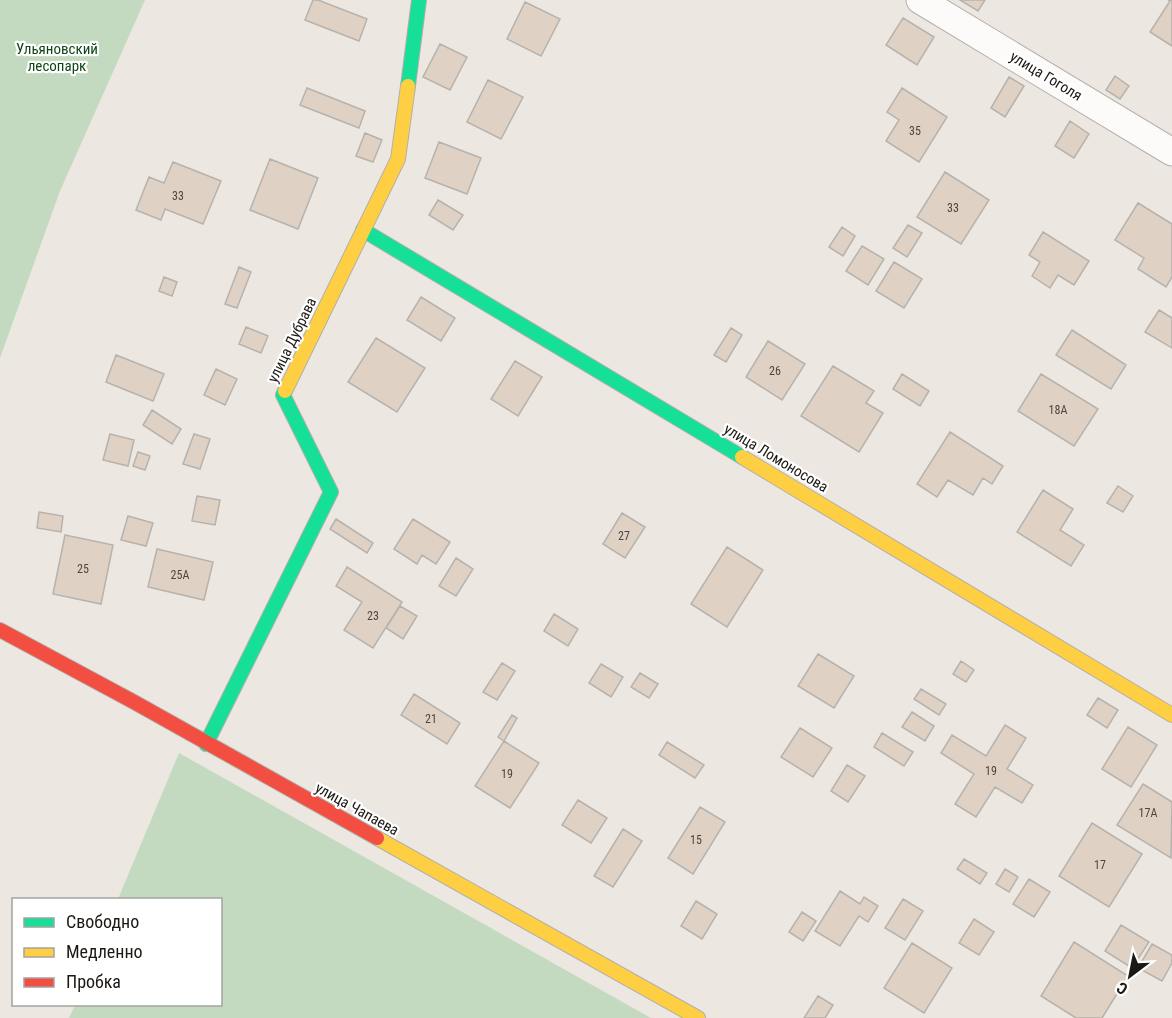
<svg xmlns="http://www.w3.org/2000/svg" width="1172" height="1018" viewBox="0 0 1172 1018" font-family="'Roboto Condensed',sans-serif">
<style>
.green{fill:#c4dac0}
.building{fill:#dfd2c4;stroke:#b6b2ad;stroke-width:1.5}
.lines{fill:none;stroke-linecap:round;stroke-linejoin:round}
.street-casing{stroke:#b3afab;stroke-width:29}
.fast-casing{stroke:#b3afab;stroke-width:16}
.slow-casing{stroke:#b3afab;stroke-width:16}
.jam-casing{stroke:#b3afab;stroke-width:16}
.street{stroke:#fcfbfa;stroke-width:27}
.fast{stroke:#16e098;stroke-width:14}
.slow{stroke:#ffcf43;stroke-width:14}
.jam{stroke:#f24e42;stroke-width:14}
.labels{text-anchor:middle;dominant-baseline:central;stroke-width:4.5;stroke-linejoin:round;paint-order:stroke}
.number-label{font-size:12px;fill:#4d4640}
.park-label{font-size:15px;fill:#114518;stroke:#fff}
.street-label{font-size:15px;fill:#1c1814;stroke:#fff}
</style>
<rect width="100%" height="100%" fill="#ece7e1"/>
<path class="green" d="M0,0H145L60,191L0,358Z
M179,753L651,1018H69L75,1005L220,1004V900L118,899Z"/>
<path class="building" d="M313,0H318L367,19L359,41L305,20Z
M960,0H985L978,11Z
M1168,0H1172V46L1150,32L1170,1Z
M525,2L560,19L541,56L507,39Z
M903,18L934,37L917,65L886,45Z
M440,44L467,57L450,90L423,77Z
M1115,76L1129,86L1120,99L1106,90Z
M1009,77L1024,86L1005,117L991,108Z
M488,80L523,97L501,139L467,122Z
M307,88L365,111L359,128L300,105Z
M902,88L947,117L919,162L886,141L899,120L887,112Z
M1070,121L1089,134L1074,158L1055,146Z
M365,133L382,140L373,162L356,156Z
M439,142L481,158L467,194L425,178Z
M270,159L318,178L298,229L250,210Z
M173,162L221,181L203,224L165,209L161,220L136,210L149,177L164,183Z
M945,172L989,200L961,244L917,217Z
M438,200L463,215L453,230L429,215Z
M1138,203L1172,224V277L1166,287L1138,269L1144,258L1115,240Z
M908,225L922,233L907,257L893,248Z
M842,227L855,236L843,256L829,247Z
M1043,232L1089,261L1074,285L1058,275L1050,288L1032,276L1040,262L1029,255Z
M862,246L884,259L868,285L846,271Z
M894,262L922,279L904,308L876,291Z
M239,267L251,272L237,308L225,304Z
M164,277L177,282L172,296L159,291Z
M421,297L455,318L441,341L407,320Z
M1159,310L1172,318V348L1145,332Z
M246,327L268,336L261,353L239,344Z
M731,328L742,335L726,362L714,355Z
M1072,330L1126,365L1111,389L1056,355Z
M376,338L425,368L397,412L348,382Z
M768,341L805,364L782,400L746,377Z
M116,355L164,374L153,401L106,382Z
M515,361L542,377L518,416L491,399Z
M833,366L874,391L866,403L883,413L859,452L801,416Z
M216,369L237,379L225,405L204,395Z
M902,374L929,391L920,406L893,389Z
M1041,374L1098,409L1074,446L1018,411Z
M152,410L181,429L172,444L143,425Z
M950,432L1003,466L992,484L983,478L973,495L948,480L937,497L917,484Z
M110,434L134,440L128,466L103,460Z
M194,434L210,439L200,469L183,464Z
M138,452L150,456L145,470L133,466Z
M1118,486L1133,496L1123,512L1107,503Z
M1043,490L1073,509L1060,530L1084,545L1071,566L1017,532Z
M197,496L220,500L215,525L192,521Z
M39,512L63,516L61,532L37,528Z
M622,513L645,527L625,558L603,544Z
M128,516L153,523L146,546L121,540Z
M336,519L373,543L367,553L330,529Z
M413,519L450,542L436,564L422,555L417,564L394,549Z
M65,535L113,545L101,604L53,594Z
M727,547L763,570L727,627L691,604Z
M157,549L213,562L204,600L148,587Z
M456,558L473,569L456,596L439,586Z
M347,567L402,602L373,648L344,630L362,602L336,586Z
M400,606L417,616L403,639L386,628Z
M554,614L578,629L568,646L544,631Z
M818,654L854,676L834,708L798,686Z
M961,661L974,670L966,682L953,674Z
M502,663L515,671L497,700L483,692Z
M601,664L623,677L611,697L589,683Z
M640,673L658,684L649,698L631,687Z
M921,689L946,704L939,715L914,699Z
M414,694L460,723L447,744L401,715Z
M1098,698L1118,710L1107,728L1087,715Z
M912,712L934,726L925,741L902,727Z
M512,715L517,718L504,741L498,737Z
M1005,725L1026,738L1007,769L1033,785L1022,803L995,787L976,817L955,804L974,774L941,753L952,735L986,756Z
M1128,727L1157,745L1131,787L1102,769Z
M800,728L832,748L813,777L781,757Z
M882,733L913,752L904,766L874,747Z
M504,741L539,763L510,808L475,786Z
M667,742L704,765L695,778L659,755Z
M847,765L865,776L848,802L831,791Z
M1143,784L1172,802L1171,858L1117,825Z
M578,800L607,818L591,843L562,825Z
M700,807L725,822L693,874L668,858Z
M1092,823L1142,854L1109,907L1059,876Z
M623,829L642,841L613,887L594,876Z
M964,859L987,873L980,884L957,869Z
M1005,869L1018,877L1009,892L996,884Z
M1029,879L1050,892L1034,917L1013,904Z
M840,891L860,904L864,897L878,906L868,922L859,916L840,946L815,931Z
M903,899L923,911L905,940L885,928Z
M696,901L717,914L702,939L681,926Z
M802,912L816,921L803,941L789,932Z
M974,919L994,932L979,955L959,943Z
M1121,925L1149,942L1132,968L1105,951Z
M1074,942L1128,976L1102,1018H1076L1041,996Z
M912,943L952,968L924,1013L884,988Z
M1152,944L1172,955V963L1162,981L1138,968Z
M818,996L833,1005L825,1018H804Z"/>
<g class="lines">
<defs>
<path id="street" d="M920,0L1172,152"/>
<path id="fast" d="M408,86L419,0
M363,230L742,457
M206,744L331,492L283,395L285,391"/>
<path id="slow" d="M285,391L398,159L408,86
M742,457L1172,715
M377,838L698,1018"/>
<path id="jam" d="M0,630L134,702L377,838"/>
</defs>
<use href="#street" class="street-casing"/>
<use href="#fast" class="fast-casing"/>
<use href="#slow" class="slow-casing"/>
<use href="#jam" class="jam-casing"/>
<use href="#street" class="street"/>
<use href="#fast" class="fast"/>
<use href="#slow" class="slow"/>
<use href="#jam" class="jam"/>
</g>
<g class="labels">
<g class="number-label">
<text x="915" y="131">35</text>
<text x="178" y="196">33</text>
<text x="953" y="208">33</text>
<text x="775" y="371">26</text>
<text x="1058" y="410">18А</text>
<text x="624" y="536">27</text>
<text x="83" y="569">25</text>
<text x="180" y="575">25А</text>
<text x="373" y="616">23</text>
<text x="431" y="719">21</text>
<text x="991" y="771">19</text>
<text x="507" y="774">19</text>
<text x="1148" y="813">17А</text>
<text x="696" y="840">15</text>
<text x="1100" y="865">17</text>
</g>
<g class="park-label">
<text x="57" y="49">Ульяновский<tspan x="57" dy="17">лесопарк</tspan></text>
</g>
<g class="street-label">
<text transform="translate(1046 76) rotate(31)">улица Гоголя</text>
<text transform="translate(292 340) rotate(-64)">улица Дубрава</text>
<text transform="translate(776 458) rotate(31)">улица Ломоносова</text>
<text transform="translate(357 809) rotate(29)">улица Чапаева</text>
</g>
</g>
<rect x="12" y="898" width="210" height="108" fill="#ffffff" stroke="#a4a3a1" stroke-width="1.5"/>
<rect x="24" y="918" width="30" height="9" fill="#16e098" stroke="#a4a3a1" stroke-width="1.5"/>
<text x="66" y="928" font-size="18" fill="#1c1814">Свободно</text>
<rect x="24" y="948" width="30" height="9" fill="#ffcf43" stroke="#a4a3a1" stroke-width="1.5"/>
<text x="66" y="958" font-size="18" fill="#1c1814">Медленно</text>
<rect x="24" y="978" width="30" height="9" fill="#f24e42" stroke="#a4a3a1" stroke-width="1.5"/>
<text x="66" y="988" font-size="18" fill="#1c1814">Пробка</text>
<g transform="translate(1130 976) rotate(212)" stroke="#ffffff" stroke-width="4.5" paint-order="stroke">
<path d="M0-4.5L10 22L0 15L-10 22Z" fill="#1c1814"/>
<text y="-9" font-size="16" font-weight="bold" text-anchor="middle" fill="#1c1814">С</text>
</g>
</svg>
